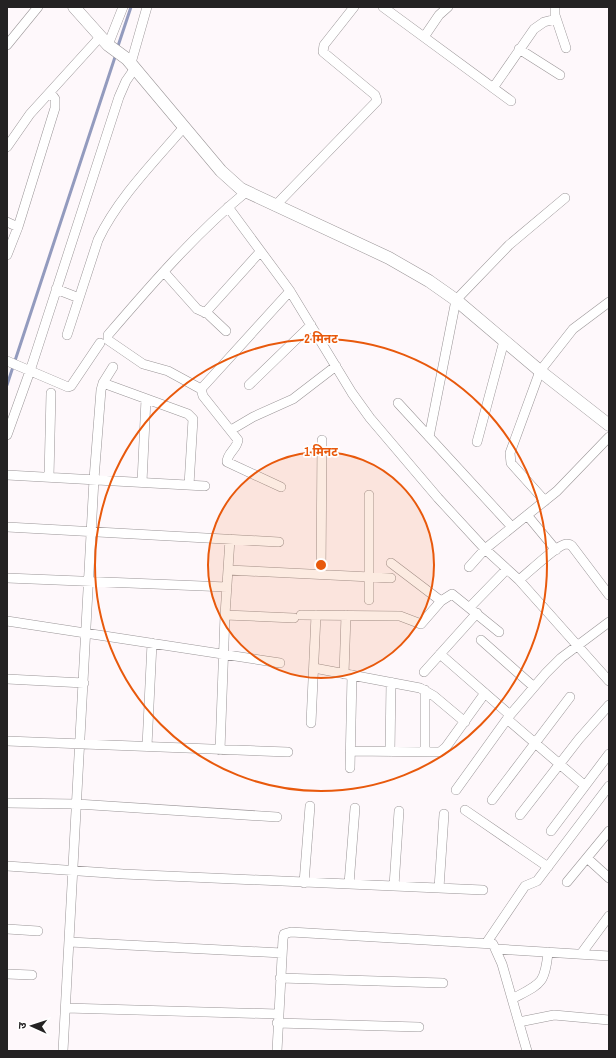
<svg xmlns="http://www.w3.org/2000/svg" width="616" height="1058" viewBox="0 0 616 1058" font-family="'Archivo Narrow','Noto Sans Devanagari',sans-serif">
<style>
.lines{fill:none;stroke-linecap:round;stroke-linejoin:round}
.stream{stroke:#939bbe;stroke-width:3}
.minor-casing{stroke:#9a9597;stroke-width:10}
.tertiary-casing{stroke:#9a9597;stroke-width:13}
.minor{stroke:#fff;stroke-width:9}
.tertiary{stroke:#fff;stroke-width:12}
.ring{fill:none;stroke:#e8590c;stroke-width:2}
.centre{fill:#e8590c;stroke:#fff;stroke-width:2}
.ring-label{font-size:12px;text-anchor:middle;font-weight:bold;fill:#e8590c;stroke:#fff;stroke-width:3.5;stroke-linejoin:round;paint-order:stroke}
</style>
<rect width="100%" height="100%" fill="#fef8fb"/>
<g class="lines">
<path class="stream" d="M117,49L131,7
M7,385L116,54"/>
<defs>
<path id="minor" d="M383,7L511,101
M555,7V15L566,48
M424,37L439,15L448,7
M7,45L38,7
M108,45L123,7
M519,49L560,75
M131,63L147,7
M493,88L534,29L544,22L556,19
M7,147L30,114L100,37
M275,206L377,101L375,95L323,52L324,45L354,7
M228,207L290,291L352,393L370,418L438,498L485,549L557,491L609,437
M7,222L18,227
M7,255L18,227L55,108V99L50,92
M164,272L197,309L208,314L226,331
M56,289L79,298
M205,313L260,252
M67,335L98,240C118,198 154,162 184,127
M7,361L68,387L71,386L100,343
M103,383L188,414L193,419L189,485
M249,385L311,325
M201,389L168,371L143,364L108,340V335C151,285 195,234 246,192
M398,403L512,527
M231,430L253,417L293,399L336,366
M7,435L30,371L119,97L126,81L135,68
M429,437L456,300L509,245L565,198
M477,442L504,341
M7,475L205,486
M49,477L51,393
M142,482L146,399
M281,487L227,462C227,453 237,449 238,440L203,396L201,389L290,291
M545,501L511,463L510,453L540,371L573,329L609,302
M527,515L556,550
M7,527L279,542
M391,563L441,601
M469,567L485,549L519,580L609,681
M228,570L391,578
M321,574L322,440
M7,578L227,587
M519,580C528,573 557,545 566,544C568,544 571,545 572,546L609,595
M369,600V495
M470,607L506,570
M225,615L294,618
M301,615L400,616L421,624L441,601L452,594L499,632
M7,621L280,663
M481,640L534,687
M440,654L510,715
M314,668L420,688L434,696L465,722
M424,672L477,613
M344,674L346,615
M7,679L84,683
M507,719L584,785
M311,723L316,615
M7,741L288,752
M147,746L152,643
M220,750L225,615L230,539
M350,751L440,752L446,747L485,693
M390,752L391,682
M425,752V690
M350,768L352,675
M456,790L510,715L546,673L561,658L609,622
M492,800L570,697
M7,803L77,804L277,817
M465,810L548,867
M520,815L579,739L609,705
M551,831L609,754
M587,858L609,878
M7,866L123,874L483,890
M567,882L609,831
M304,883L310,806
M349,884L355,808
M394,886L399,811
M439,888L444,814
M7,929L38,931
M70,942L282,953
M487,942L525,886L537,881L609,786
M496,949L609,956
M581,954L609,916
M7,974L32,975
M280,978L443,983
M512,999C540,984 545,985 548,952
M66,1008L278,1014
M519,1022L554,1015L609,1020
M277,1023L419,1027
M63,1051L94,479L101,390L103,383L113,367
M277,1051L283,939L284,934L291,932L493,944L502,964L527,1051"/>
<path id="tertiary" d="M74,7L108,45L127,59L221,171L241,189L389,258L429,281L456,300L540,371L609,425"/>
</defs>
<use href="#minor" class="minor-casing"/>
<use href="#tertiary" class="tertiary-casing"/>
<use href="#minor" class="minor"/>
<use href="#tertiary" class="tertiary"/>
</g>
<circle cx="321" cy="565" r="113" fill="#e8590c" fill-opacity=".12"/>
<g class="ring">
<circle cx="321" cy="565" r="113"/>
<circle cx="321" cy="565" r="226"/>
</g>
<circle cx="321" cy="565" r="6" class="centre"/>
<g class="ring-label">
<text x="321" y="343">2 मिनट</text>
<text x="321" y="456">1 मिनट</text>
</g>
<rect width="616" height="1058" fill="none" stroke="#242223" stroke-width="16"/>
<g transform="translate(32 1026) rotate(273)" stroke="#ffffff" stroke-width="3" paint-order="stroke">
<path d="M0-3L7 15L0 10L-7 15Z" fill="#242223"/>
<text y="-6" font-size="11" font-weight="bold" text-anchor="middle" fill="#242223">उ</text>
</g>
</svg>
